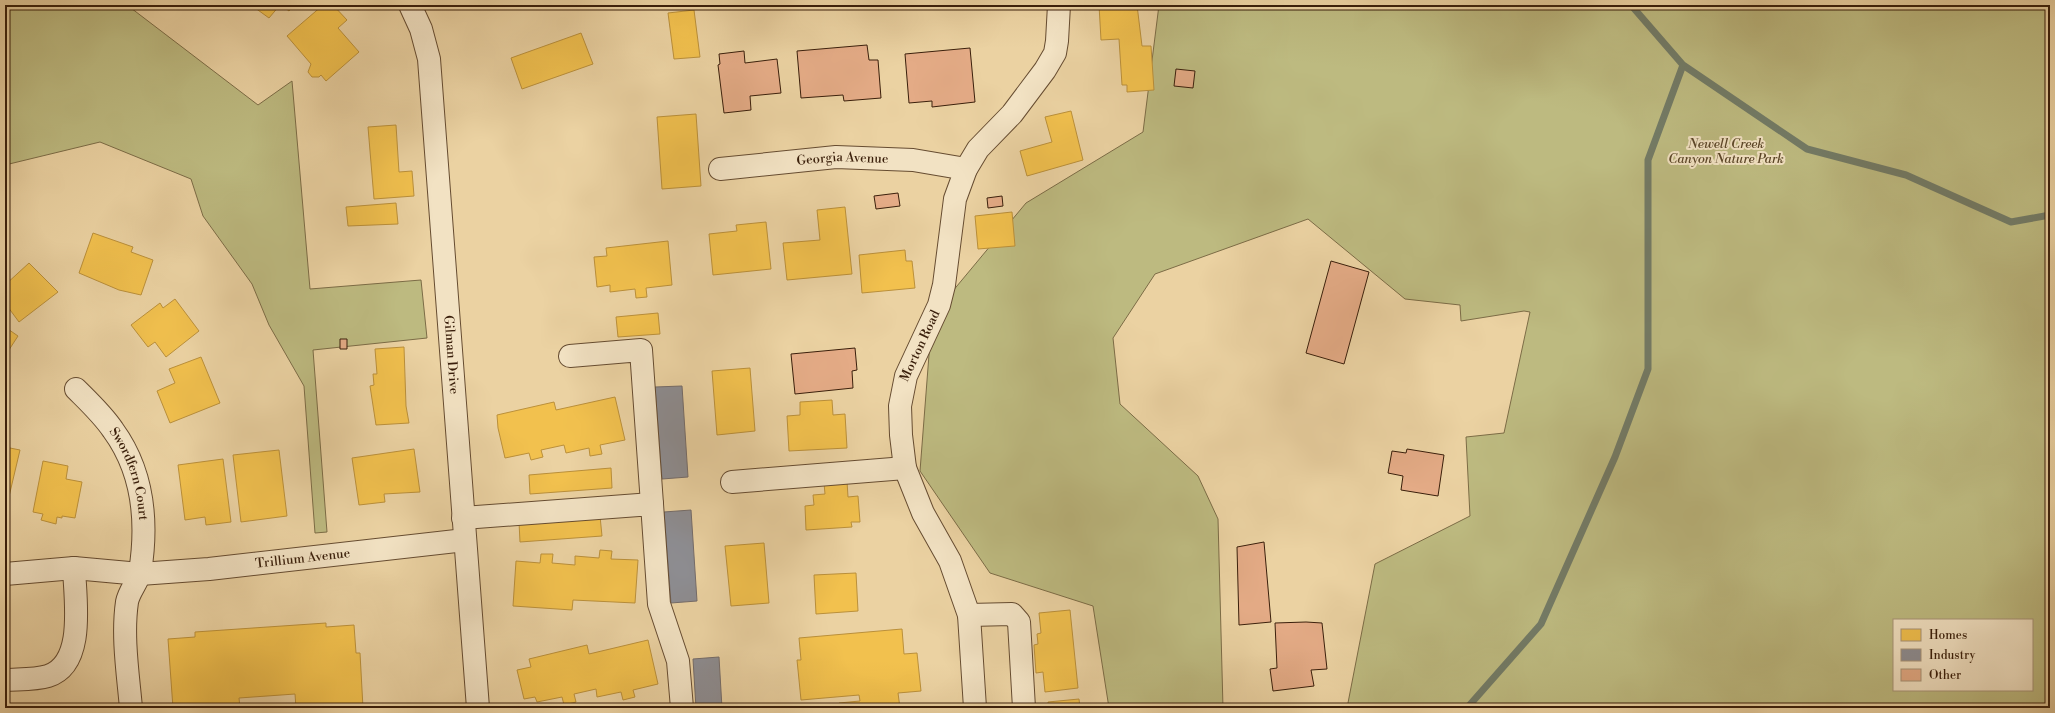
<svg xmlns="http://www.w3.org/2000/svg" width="2055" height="713" viewBox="0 0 2055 713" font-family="'Libre Bodoni',serif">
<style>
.green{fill:#bdba80;stroke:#7c6c46;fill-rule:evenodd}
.homes{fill:#f2c14e;stroke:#bb903a}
.industry{fill:#8d8d92;stroke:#746c6a}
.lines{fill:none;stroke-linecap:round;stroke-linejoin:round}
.stream{stroke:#737b66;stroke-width:7}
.building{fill:#e4ab86;stroke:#3a1f0b}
.minor-casing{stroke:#664c31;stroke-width:24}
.minor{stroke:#f2e2c3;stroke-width:22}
.labels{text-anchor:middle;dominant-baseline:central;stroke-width:4;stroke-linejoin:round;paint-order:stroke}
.park-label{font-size:13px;font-style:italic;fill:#5b4628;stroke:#f2e2c3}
.street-label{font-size:13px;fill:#3a1f0b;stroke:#f2e2c3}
</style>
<rect width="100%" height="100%" fill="#ebd2a2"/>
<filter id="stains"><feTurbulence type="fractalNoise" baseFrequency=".005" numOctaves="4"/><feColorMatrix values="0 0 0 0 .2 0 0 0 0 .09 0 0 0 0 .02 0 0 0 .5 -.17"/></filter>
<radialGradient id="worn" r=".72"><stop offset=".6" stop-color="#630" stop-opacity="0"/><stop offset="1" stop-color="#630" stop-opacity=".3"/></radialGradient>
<path class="green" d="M5,5H127L258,105L292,81L310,289L421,280L427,338L313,350L327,532L315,533L304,386L269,325L252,284L203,216L191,179L100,142L5,165Z
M1159,5H2050V708H1347L1375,564L1470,516L1466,437L1504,433L1530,312L1524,311L1461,321L1460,305L1405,299L1308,219L1155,274L1113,338L1120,404L1198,476L1218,519L1223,708H1109L1093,606L990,573L920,471L932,316L1026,203L1143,132ZM1894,620H2032V690H1894Z"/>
<path class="homes" d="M251,5H280L269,18Z
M281,5H294L289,11Z
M323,5H333L347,20L338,28L359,52L326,81L321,75L319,77H312L308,72L311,64L287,36Z
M1099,5H1137L1142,46H1151L1154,90L1127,92V85H1122L1119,39L1101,40Z
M694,10L700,57L674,59L668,13Z
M581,33L593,64L522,89L511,58Z
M1071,111L1083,160L1027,176L1020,151L1052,142L1045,117Z
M696,114L701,186L662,189L657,117Z
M396,125L399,172L412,171L414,196L374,199L368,127Z
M396,203L398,224L348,226L346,207Z
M845,207L852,274L787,280L783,243L820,240L817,210Z
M1012,212L1015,246L978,249L975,216Z
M766,222L771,269L713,275L709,234L737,231L736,225Z
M93,233L133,247L131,252L153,260L141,295L119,290L79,273Z
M668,241L672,285L646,288L647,297L636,298L635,289L610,292V285L597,287L594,257L607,256L606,248Z
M905,250L906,261H912L915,288L862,293L859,255Z
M29,263L58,292L19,322L5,303V285Z
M175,299L199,331L166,357L155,342L148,347L131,325L160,303L163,308Z
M658,313L660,334L618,337L616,317Z
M5,327L18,336L5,356Z
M404,347L406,406L409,423L376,425L370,386L374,385L373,374H377L375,349Z
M201,357L220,403L170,423L157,391L175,383L169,369Z
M750,368L755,431L717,435L712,371Z
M615,397L625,440L600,445L602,454L590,456L589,448L566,453L564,445L541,450L543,457L531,460L529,453L505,458L498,428L497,415L554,402L556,410Z
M832,400L833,415L845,414L847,448L789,451L787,416L800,415V402Z
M5,447L20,450L7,505L5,504Z
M414,449L420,492L384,494L385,502L359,505L352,458Z
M279,450L287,516L241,522L233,455Z
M223,459L231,522L206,525L205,517L185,520L178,465Z
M43,461L68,466L66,479L82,482L75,518L62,516V518L57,517L56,524L41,520L43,514L33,512Z
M611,468L612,488L530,494L529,475Z
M847,481L848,497L858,496L860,522H851L852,527L806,530L805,506L814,505L813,495L825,494L824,483Z
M600,516L602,536L520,542L519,522Z
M764,543L769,603L731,606L725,546Z
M600,550L612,551L611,559L638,560L635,603L573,600L572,610L513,606L516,561L540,563L541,554H553L552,563L575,565V556L599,558Z
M856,573L858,611L816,614L814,575Z
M1070,610L1078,688L1045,692L1043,672L1036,673L1034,645L1038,644L1037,634L1041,633L1039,613Z
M326,623V627L354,625L356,653H360L363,708H296L295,694L239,698L240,708H173L168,639L195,637V632Z
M902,629L904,654L917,653L921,691L898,693L900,708H840L839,703L860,701L859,695L801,700L797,660H801L799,638Z
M648,640L658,684L633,690L635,697L623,700L621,692L597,697L596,689L574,694L576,702L564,705L562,697L537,702L535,697L524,699L517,670L531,667L529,659L587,645L589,654Z
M1079,699L1080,708H1048V702Z"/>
<path class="industry" d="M682,386L688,477L662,479L655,387Z
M691,510L697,601L671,603L664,512Z
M719,657L722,708H696L693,659Z"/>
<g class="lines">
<path class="stream" d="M1631,5L1683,65L1807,149L1906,175L2011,222L2050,215
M1467,708L1541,624L1615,457L1648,369V160L1683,65"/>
</g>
<path class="building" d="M867,45L869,60H878L881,98L844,101L843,95L801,98L797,51Z
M970,48L975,102L932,107V101L909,103L905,54Z
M744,51L745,63L777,59L781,93L750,96L751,110L724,113L718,65L720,64L719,54Z
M1176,69L1195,71L1193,88L1174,86Z
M898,193L900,206L876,209L874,196Z
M1002,196L1003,206L988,208L987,198Z
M1331,261L1369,272L1344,364L1306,353Z
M340,339H347V349H340Z
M855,348L857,370L852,371L853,388L795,394L791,354Z
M1407,449L1444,455L1438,496L1401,490L1403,476L1388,473L1392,451L1406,453Z
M1264,542L1271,622L1239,625L1237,547Z
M1306,622L1322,623L1327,669L1311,670L1314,686L1273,691L1270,669L1277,668L1275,623Z"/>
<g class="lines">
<defs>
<g id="minor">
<path id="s1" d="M410,5L421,29L429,59L478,708"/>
<path id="s2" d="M720,169L836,157L913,160L966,169"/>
<path d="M570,356L641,350L652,504"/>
<path id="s3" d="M76,389C89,402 103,415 113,430C143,471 148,522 140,572C138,582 129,591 127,602C122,636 128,674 131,708"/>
<path d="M732,482L905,468"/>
<path d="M463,518L652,504L659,604L678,661L682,708"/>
<path id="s4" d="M5,574L74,568L140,574L209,569L465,540"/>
<path d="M969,615L1012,614L1019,622L1024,708"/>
<path d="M5,680C18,679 35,680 48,676C86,664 75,599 74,568"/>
<path id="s5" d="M975,708L969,615L950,561L923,513L905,468L901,435L900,406L906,376L939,305L944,285L955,199L966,169L978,149L1012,114L1045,70L1055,53L1057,41L1059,5"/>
</g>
</defs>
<use href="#minor" class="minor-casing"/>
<use href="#minor" class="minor"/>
</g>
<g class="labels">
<g class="park-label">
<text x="1726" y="144">Newell Creek<tspan x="1726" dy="15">Canyon Nature Park</tspan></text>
</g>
<g class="street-label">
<text stroke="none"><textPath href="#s2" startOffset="123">Georgia Avenue</textPath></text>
<text stroke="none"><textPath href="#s5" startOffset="380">Morton Road</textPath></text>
<text stroke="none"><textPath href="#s1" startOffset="354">Gilman Drive</textPath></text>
<text stroke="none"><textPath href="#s3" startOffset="103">Swordfern Court</textPath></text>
<text stroke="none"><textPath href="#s4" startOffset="299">Trillium Avenue</textPath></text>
</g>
</g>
<rect width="2055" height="713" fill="none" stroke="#ebd2a2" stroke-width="20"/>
<rect x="6" y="6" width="2043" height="701" fill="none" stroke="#3a1f0b" stroke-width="2"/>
<rect x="10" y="10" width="2035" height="693" fill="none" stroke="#3a1f0b"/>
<rect x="1893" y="619" width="140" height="72" fill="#f2e2c3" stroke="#a89479"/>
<rect x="1901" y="629" width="20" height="12" fill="#f2c14e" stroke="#a89479"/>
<text x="1929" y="639" font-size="12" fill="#3a1f0b">Homes</text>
<rect x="1901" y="649" width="20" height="12" fill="#8d8d92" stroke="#a89479"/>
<text x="1929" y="659" font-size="12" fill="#3a1f0b">Industry</text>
<rect x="1901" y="669" width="20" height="12" fill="#e4ab86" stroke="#a89479"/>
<text x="1929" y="679" font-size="12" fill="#3a1f0b">Other</text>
<rect width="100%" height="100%" filter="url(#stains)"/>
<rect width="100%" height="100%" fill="url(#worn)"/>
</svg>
